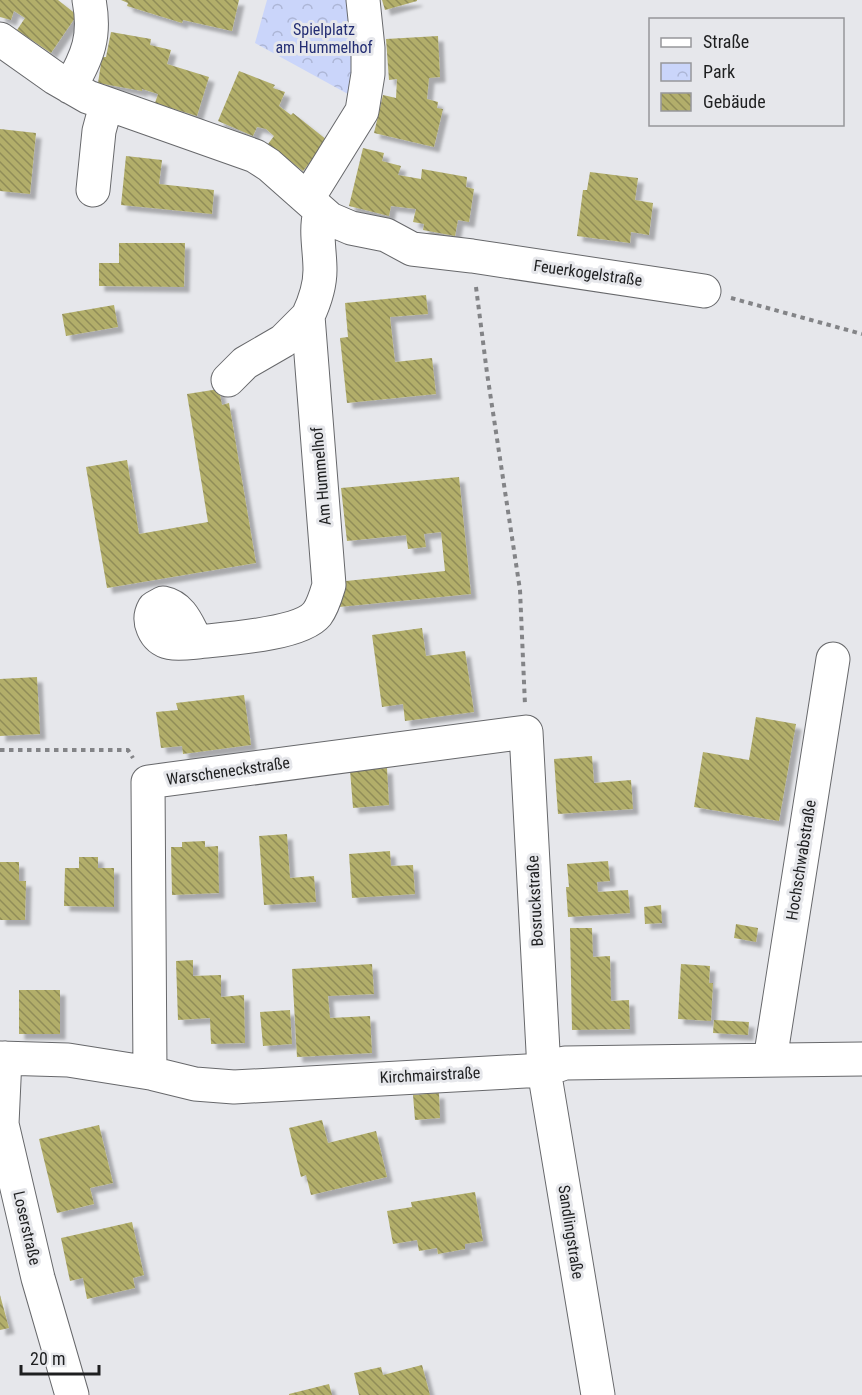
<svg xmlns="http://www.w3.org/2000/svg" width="862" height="1395" viewBox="0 0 862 1395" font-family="'Roboto Condensed',sans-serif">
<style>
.park{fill:url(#park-crowns)}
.building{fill:url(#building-back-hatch);filter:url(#shadow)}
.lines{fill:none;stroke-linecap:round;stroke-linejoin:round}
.minor-casing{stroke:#67686b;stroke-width:35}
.path{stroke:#838487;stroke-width:4;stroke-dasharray:4.5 4.5;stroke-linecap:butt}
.minor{stroke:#fff;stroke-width:33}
.labels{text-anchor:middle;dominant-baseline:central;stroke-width:6;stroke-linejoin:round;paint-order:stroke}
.park-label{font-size:16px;fill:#242e73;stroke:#e6e7eb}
.street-label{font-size:16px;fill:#1e1f20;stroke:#e6e7eb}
</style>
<defs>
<pattern id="park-crowns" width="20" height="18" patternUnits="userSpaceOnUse" patternTransform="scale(1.5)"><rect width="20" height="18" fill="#cad5fa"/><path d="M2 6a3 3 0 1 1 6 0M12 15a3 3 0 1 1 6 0" fill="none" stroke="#adb6d6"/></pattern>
<pattern id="building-back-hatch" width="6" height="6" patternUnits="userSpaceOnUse" patternTransform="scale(1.5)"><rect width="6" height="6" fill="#b2ae6b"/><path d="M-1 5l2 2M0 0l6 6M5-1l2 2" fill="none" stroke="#908d58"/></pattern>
<filter id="shadow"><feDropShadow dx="5.5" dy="5.5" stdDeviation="1.5" flood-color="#0004"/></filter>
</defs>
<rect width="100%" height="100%" fill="#e6e7eb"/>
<path class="park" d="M267,0H357V99L255,43Z"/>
<path class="building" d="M0,0H58L77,15L51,53L17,30L25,18L14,11L11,20L0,17Z
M121,0H239L232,31L183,20L182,23L127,6L128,3Z
M382,0H417V1L385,10Z
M111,32L151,39L150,45L171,50L167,64L209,77L197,116L155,103L158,94L142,89V91L98,83L102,57H106Z
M438,36L440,77L429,78L427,99L438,102L437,108L443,109L434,147L374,133L383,95L396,98L397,79L389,80L386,39Z
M239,71L275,85L273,88L285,92L279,106L291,115L293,113L327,140L303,171L268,144L274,136L266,129L257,127L253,136L218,121Z
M0,129L36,133L30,194L0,191Z
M363,148L384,153L382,161L401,166L398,175L421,179L422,169L467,177L466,187L474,189L469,222L458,220L455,236L423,230L424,224L413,222L416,209L391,206L389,216L349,206Z
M126,156L162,160L159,184L214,190L212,214L121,205Z
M590,172L638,178L635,200L653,203L649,235L631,232L630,243L577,236L583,190H587Z
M119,243H185L184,287L99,286V263H119Z
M426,295L428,314L390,317L395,362L432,358L436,394L347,403L340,338L348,337L345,303Z
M114,305L118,327L66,336L62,314Z
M219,389L222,405L229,403L256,563L107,588L86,467L127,460L139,534L208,522L187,394Z
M459,477L471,594L339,607L336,582L445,571L441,532L424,534L426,547L408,549L406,535L347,541L341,488Z
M422,628L426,656L465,651L474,712L405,721L403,704L382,707L372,635Z
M37,677L40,734L0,736V679Z
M244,695L251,745L183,754L182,746L161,748L156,712L178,710L176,703Z
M756,717L796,724L779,821L694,807L703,752L749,760Z
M592,756L594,783L631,780L633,809L558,814L554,759Z
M387,768L389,805L353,808L350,770Z
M287,834L290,878L314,876L316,902L264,905L259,836Z
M205,841V847L218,846L219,893L172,895L171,847H182V842Z
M390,851L391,866L413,865L415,894L352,898L349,854Z
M79,857H98V868H114V907L64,906L65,868H79Z
M608,861L610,881L597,882L598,892L628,890L630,913L568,917L566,887H569L567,864Z
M0,862H19V881H26L25,920H0Z
M661,905L662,923L645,924L644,907Z
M736,924L758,928L756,942L734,938Z
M570,928H592L593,957L610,956L611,1001L629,1000L630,1029L572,1030Z
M193,960V976L221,975V997L244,995L245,1043L211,1044L210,1018L178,1020L176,961Z
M372,964L374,994L328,996L330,1018L370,1016L372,1053L297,1057L292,969Z
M681,964L710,966L709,983H713L711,1021L678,1019Z
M19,990H60V1034H19Z
M290,1010L292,1044L263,1046L260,1012Z
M714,1020L749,1022L748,1035L713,1033Z
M439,1093L440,1118L415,1120L413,1095Z
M322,1120L328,1143L376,1131L387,1177L311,1195L306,1175L301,1177L289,1128Z
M99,1125L113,1183L90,1188L94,1204L57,1213L39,1139Z
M475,1192L483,1241L465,1244V1249L438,1254L437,1248L419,1251L417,1240L393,1244L387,1211L412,1207L411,1202Z
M132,1222L144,1275L133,1278L135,1288L87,1299L83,1278L70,1281L61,1238Z
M0,1295L9,1328L0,1330Z
M422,1365L430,1395H359L354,1373L381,1367L383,1375Z
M329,1384L332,1395H289V1394Z"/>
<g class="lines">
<defs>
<path id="minor" d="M0,39L55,78L88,97L255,156L269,165L330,219L351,228L386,235L412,249L472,256L704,291
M70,87C88,56 96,36 89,0
M93,190L99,131L106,105
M308,198L362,111L368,74V48L363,0
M228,380L245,363L283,341L308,316
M197,642C179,644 161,647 153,628C150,621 150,615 154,608L163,603C183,607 188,627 197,642C223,639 300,635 317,614C323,606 326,595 329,585L308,316C315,301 320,287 320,270C320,250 315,231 320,212
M0,1058L68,1060L150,1073L195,1084L234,1087L544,1070L565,1063L862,1059
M5,1058L2,1124L38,1278L72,1395
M770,1060L833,659
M150,1073L148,782L526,732L544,1070L598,1395"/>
</defs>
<use href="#minor" class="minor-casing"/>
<path class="path" d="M476,287L487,373L520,590L525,705
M731,298L862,334
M0,750H128L133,758"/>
<use href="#minor" class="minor"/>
</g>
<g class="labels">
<g class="park-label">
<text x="324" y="29">Spielplatz<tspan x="324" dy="18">am Hummelhof</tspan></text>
</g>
<g class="street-label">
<text transform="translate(588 273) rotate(8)">Feuerkogelstraße</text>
<text transform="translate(321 476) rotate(-95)">Am Hummelhof</text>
<text transform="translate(228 771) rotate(-8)">Warscheneckstraße</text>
<text transform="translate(801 860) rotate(-81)">Hochschwabstraße</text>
<text transform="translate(535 901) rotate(-93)">Bosruckstraße</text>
<text transform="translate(430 1075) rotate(-3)">Kirchmairstraße</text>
<text transform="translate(27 1228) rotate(77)">Loserstraße</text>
<text transform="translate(571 1232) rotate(81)">Sandlingstraße</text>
</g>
</g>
<rect x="649" y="18" width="195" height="108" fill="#e6e7eb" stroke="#96979a" stroke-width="1.5"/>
<rect x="661" y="38" width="30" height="9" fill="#ffffff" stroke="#96979a" stroke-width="1.5"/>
<text x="703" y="48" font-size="18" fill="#1e1f20">Straße</text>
<rect x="661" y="63" width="30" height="18" fill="url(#park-crowns)" stroke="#96979a" stroke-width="1.5"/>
<text x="703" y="78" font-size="18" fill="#1e1f20">Park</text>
<rect x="661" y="93" width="30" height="18" fill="url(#building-back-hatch)" stroke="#96979a" stroke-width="1.5"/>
<text x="703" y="108" font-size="18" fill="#1e1f20">Gebäude</text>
<path d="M21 1365v9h78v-9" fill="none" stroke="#1e1f20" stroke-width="3"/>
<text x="30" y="1365" font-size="18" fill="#1e1f20" stroke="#e6e7eb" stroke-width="4.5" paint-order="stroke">20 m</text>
</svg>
